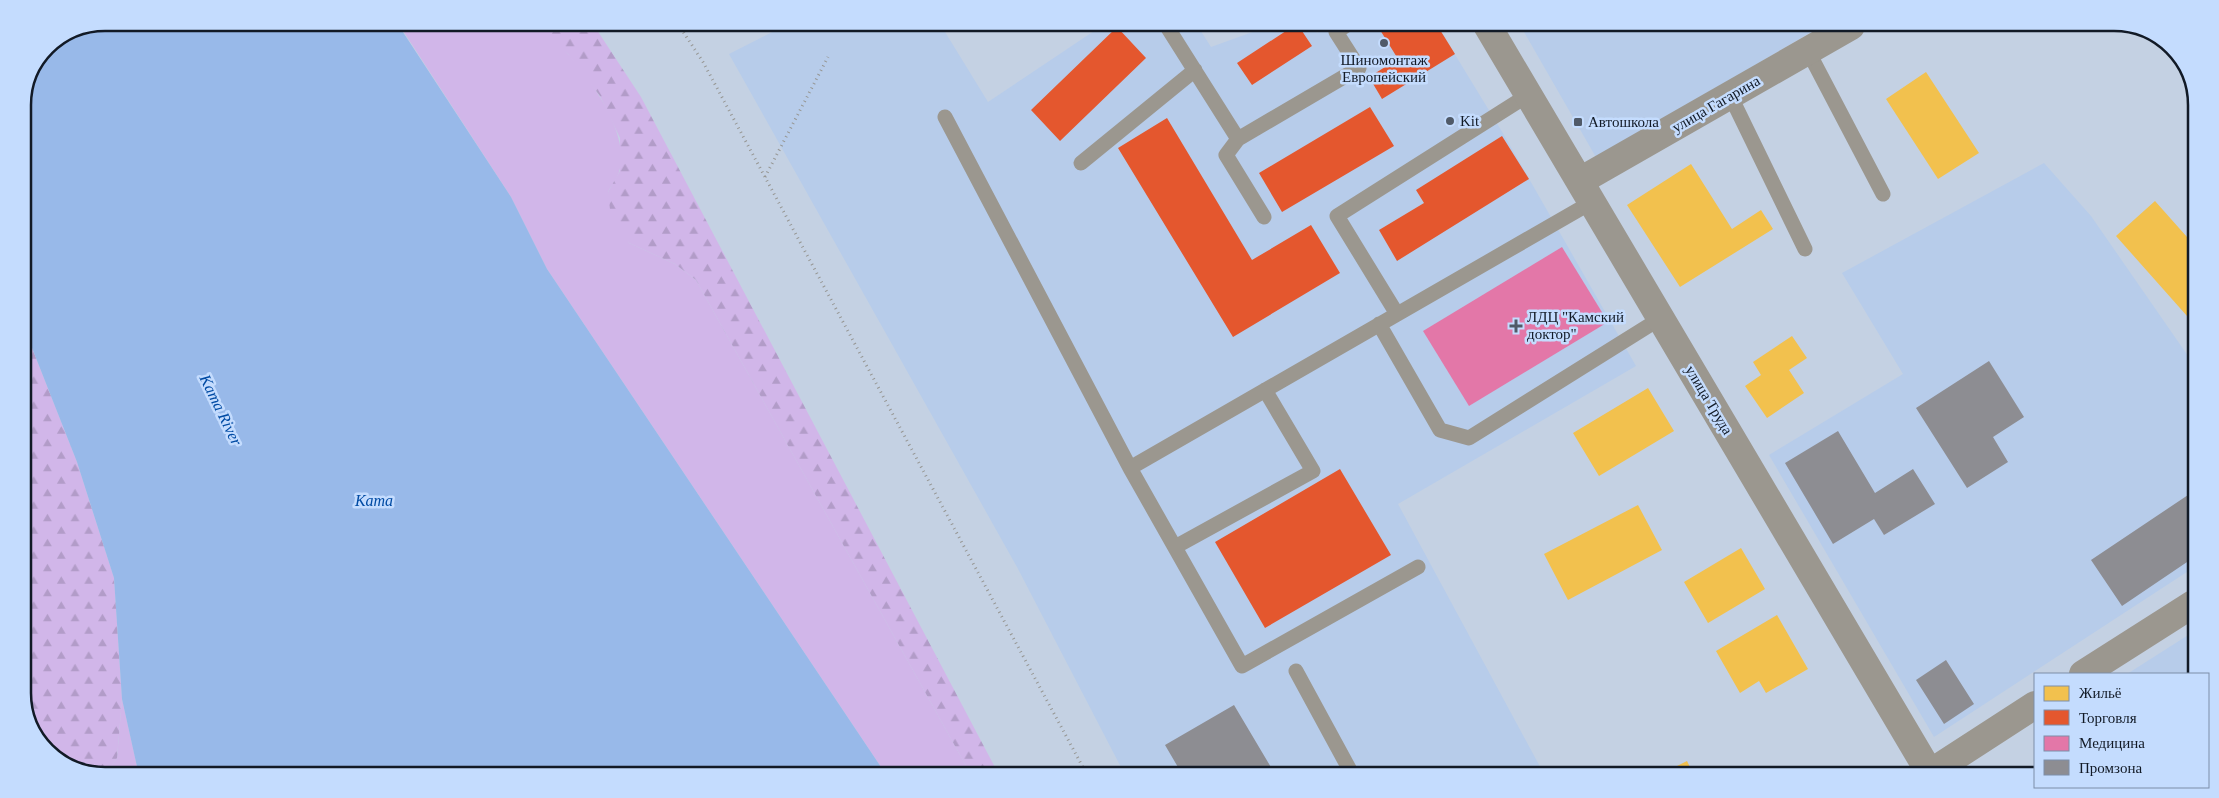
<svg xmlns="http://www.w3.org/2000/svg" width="2219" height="798" viewBox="0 0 2219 798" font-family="'Times New Roman',serif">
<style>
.built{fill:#b7ccea}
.green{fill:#d1b6e9}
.forest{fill:url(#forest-firs)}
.water{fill:#98b9e9}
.homes{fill:#f2c14e}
.shops{fill:#e4572e}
.health{fill:#e377a8}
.industry{fill:#8d8d92}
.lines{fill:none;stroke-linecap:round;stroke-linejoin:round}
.path{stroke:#969693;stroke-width:3;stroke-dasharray:1 4;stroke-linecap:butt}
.service{stroke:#9b978f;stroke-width:15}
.minor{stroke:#9b978f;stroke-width:28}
.poi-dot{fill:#505a68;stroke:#c4dcfe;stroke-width:2}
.labels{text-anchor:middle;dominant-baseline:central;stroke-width:5;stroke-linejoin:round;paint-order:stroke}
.poi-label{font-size:15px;fill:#121a26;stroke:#c4dcfe;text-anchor:start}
.street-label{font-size:15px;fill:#121a26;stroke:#c4dcfe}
.water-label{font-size:16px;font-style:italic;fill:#014ba4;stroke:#c4dcfe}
.rim{fill:none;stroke:#121a26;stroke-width:2.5}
</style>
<defs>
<pattern id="forest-firs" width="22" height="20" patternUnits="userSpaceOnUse" patternTransform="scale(1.25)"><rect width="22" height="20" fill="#d1b6e9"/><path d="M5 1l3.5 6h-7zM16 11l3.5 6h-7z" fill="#b29cc8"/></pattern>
</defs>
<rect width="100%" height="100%" fill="#c4d1e3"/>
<path class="built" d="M788,24H896L942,27L988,102L1103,25H1197L1211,47L1272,25H1312L1317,33L1330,25H1437L1504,135L1636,366L1398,504L1544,774L1124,773L1017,567L729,54Z
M1520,25L1821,26L1597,159Z
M2044,163L2091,216L2195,366L2193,568L1934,737L1769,455L1903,374L1842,273Z
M2193,632V674H2127Z"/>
<path class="green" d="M398,23H536C545,37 558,43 569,55C592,81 631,136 619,172C617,179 611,186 608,192L629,243L675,264L696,280L970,773H885L547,269L511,197Z
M122,699L138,771H108L117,758Z"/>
<path class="forest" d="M536,23L593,24L641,97L998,773H970L696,280L675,264L629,243L611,218L608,192L620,171V138L600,96L568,54L542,33Z
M23,325L77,462L114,578L122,699L117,758L108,771H79L40,744L23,699Z"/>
<path class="water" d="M105,23H397L511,197L547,269L885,773L138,771L122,699L114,578L77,462L23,325V100L47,46Z"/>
<path class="homes" d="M2042,27H2054L2045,31Z
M1926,72L1979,153L1938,179L1886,99Z
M1691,164L1732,229L1761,210L1773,229L1680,287L1627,205Z
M2155,201L2195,246V325L2116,236Z
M1792,336L1807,358L1789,370L1804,393L1767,418L1745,386L1761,375L1753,362Z
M1648,388L1674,431L1599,476L1573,433Z
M1638,505L1662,550L1568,600L1544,554Z
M1741,548L1765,589L1708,623L1684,582Z
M1777,615L1808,669L1766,693L1759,681L1740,693L1716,651Z
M1687,761L1694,775H1659Z"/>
<path class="shops" d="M1295,25H1298L1312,46L1252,85L1237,63Z
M1377,25H1437L1455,54L1382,99L1369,77L1398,59Z
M1117,27L1146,58L1060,141L1031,110Z
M1370,107L1394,146L1282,212L1259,173Z
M1167,118L1252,260L1311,225L1340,273L1233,337L1118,148Z
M1502,136L1529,179L1397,261L1379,230L1424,203L1416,190Z
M1340,469L1391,555L1265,628L1215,542Z"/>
<path class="health" d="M1562,247L1608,322L1469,406L1423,331Z"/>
<path class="industry" d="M1989,361L2024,417L1993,437L2008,462L1967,488L1916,408Z
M1838,431L1875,493L1913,469L1935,504L1884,535L1874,519L1833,544L1785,463Z
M2194,491L2193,558L2122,606L2091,560Z
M1946,660L1974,704L1944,724L1916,680Z
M1234,705L1275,774H1182L1165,745Z"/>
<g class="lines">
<path class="path" d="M678,24L703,62L1086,773
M765,177L828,57"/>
<path class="service" d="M1166,25L1238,139L1359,68L1336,32L1347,25
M1808,51L1883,194
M1730,95L1805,249
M945,117L1130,468
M1238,139L1226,155L1264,217
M1081,163L1195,70
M1397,314L1337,216L1528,95
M1379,324L1440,430L1469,438L1661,318
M1175,547L1313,471L1265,390
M1418,567L1242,666L1130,468L1592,202
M1296,671L1352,774"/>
<path class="minor" d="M1487,25L1931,775
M1580,181L1851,26
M2083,674L2193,604
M1930,773L2035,705"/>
</g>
<g class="poi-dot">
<circle cx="1384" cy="43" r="5"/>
<circle cx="1450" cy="121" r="5"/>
<rect x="1573" y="117" width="10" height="10" rx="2.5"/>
<path d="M1513.5 318.5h5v5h5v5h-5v5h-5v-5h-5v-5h5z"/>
</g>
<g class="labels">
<g class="poi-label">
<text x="1384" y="60" text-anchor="middle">Шиномонтаж<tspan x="1384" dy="17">Европейский</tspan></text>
<text x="1460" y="121">Kit</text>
<text x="1588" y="122">Автошкола</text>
<text x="1527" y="317">ЛДЦ "Камский<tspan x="1527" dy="17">доктор"</tspan></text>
</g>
<g class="street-label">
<text transform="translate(1716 104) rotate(-30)">улица Гагарина</text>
<text transform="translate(1709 400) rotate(59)">улица Труда</text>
</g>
<g class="water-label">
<text transform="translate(221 410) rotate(64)">Kama River</text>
<text x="374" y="500">Kama</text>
</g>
</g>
<path d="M0 0H2219V798H0ZM105 31H2114A74 74 0 0 1 2188 105V693A74 74 0 0 1 2114 767H105A74 74 0 0 1 31 693V105A74 74 0 0 1 105 31Z" fill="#c4dcfe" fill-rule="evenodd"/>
<path class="rim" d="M105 31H2114A74 74 0 0 1 2188 105V693A74 74 0 0 1 2114 767H105A74 74 0 0 1 31 693V105A74 74 0 0 1 105 31Z"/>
<rect x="2034" y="673" width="175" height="115" fill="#c4dcfe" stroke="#7d8ea8"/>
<rect x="2044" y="686" width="25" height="15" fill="#f2c14e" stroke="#7d8ea8"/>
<text x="2079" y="698" font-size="15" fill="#121a26">Жильё</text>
<rect x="2044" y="710" width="25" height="15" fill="#e4572e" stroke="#7d8ea8"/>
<text x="2079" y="723" font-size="15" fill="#121a26">Торговля</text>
<rect x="2044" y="736" width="25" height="15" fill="#e377a8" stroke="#7d8ea8"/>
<text x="2079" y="748" font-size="15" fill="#121a26">Медицина</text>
<rect x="2044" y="760" width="25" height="15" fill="#8d8d92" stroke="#7d8ea8"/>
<text x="2079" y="773" font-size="15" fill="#121a26">Промзона</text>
</svg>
